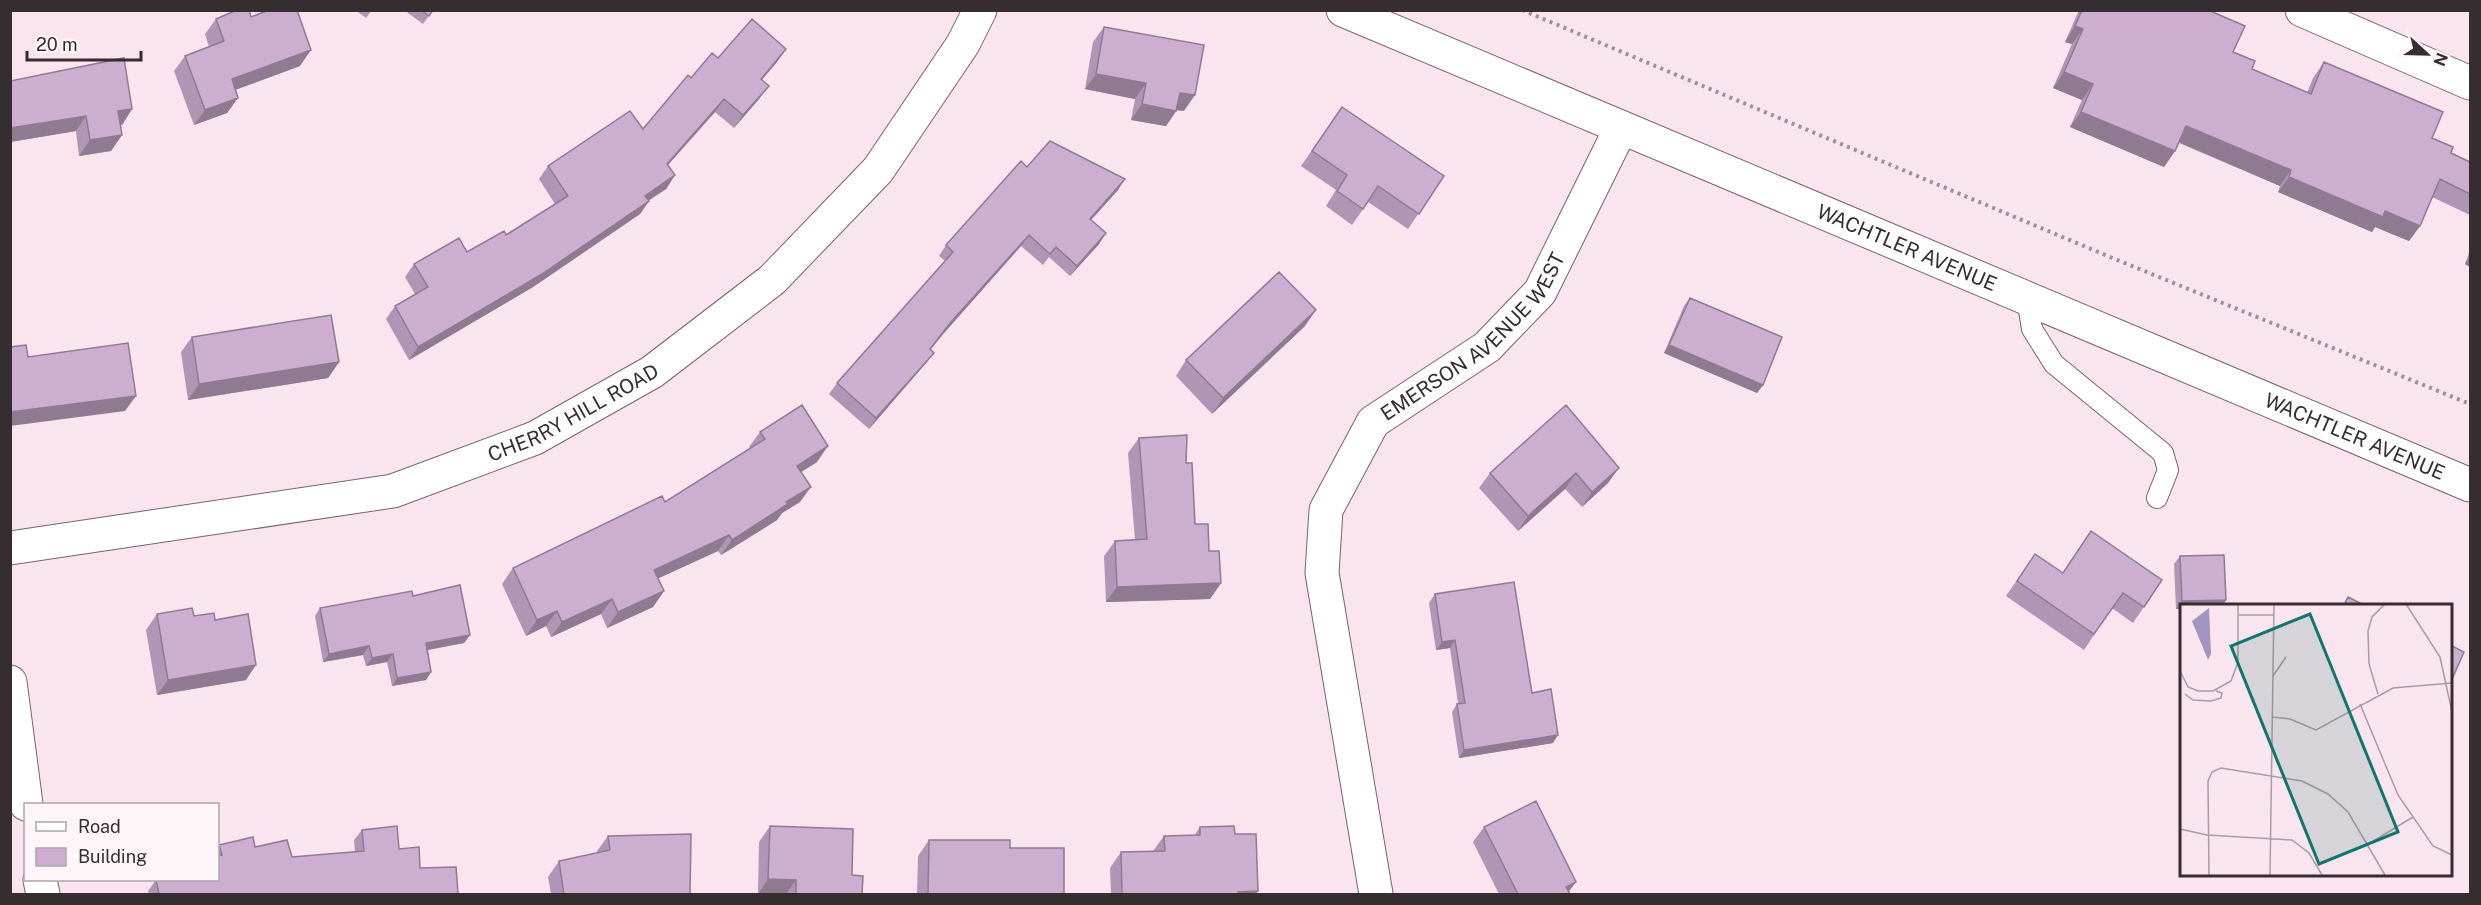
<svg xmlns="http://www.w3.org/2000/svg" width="2481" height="905" viewBox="0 0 2481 905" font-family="'Public Sans',sans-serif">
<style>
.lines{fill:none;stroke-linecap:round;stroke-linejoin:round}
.lane-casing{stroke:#77646c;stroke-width:22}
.street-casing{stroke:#77646c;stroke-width:35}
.secondary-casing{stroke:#77646c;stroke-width:35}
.path{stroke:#9f9096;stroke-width:4;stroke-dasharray:3 4.5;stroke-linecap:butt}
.lane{stroke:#fff;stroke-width:20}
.street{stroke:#fff;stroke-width:33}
.secondary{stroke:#fff;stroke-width:33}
.wall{fill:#b096b4}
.shaded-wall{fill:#907a92}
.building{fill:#cdaed1;stroke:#907a92;stroke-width:1.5}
.labels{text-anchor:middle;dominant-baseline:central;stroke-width:6;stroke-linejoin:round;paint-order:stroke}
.street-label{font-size:20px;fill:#352d30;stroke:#fef5f9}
.inset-road{fill:none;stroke:#ab9ba1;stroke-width:1.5}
.view{fill:#0f766e;fill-opacity:0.15;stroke:#0f766e;stroke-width:3}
.inset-edge{fill:none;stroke:#352d30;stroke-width:3}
</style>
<rect width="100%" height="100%" fill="#fae4ed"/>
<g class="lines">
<defs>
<path id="lane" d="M2027,298L2032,329L2054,364L2163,453L2168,470L2157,498"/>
<g id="street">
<path d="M2302,10L2470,83"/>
<path id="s1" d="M10,548L393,491L535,438L652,372L772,280L878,170L963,44L980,10"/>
<path d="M10,682L26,804"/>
<path d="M40,880L43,894"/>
<path id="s2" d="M1376,894L1322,573L1326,510L1373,422L1487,347L1540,292L1621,128"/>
</g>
<g id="secondary">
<path id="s3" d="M1343,10L2470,485"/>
</g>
</defs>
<use href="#lane" class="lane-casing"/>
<use href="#street" class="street-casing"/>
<use href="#secondary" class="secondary-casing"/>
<path class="path" d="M1522,10L2110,257L2470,404"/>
<use href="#lane" class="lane"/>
<use href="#street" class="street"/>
<use href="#secondary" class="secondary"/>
</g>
<path class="wall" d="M355,10H372L366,18Z
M404,10H433L423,24Z
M2079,10H2208L2233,52L2252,69L2307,93L2313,78L2324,62L2432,138L2451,153L2470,162V215L2432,197L2420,226L2409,241L2375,227L2372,232L2278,192L2280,186L2179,143L2175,151L2164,167L2070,127L2082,100L2053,88L2072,44L2065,42Z
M251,17L300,66L235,90L238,98L227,113L194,125L174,71L185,56L209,47L205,34L216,19Z
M1104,27L1184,111L1177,110L1166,126L1131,120L1135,99L1085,89L1093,42Z
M718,58L777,62L762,80L759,99L734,128L715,112L668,165L675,175L666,189L649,200V201L640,214L533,287L409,360L386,319L395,306L415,294L405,277L414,264L467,252L506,235L555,204L539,179L548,166L643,129L691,78Z
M10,81L132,109L122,125H120L122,135L111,151L79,156L76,131L10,142Z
M1342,107L1444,176L1408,229L1368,202L1352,225L1326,206L1336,190L1301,166Z
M1027,167L1118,190L1091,220L1106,233L1099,244L1070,276L1049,257L1043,265L1021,246L944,333L930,350L934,353L926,363L869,429L829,394L837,383L945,261L939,256L946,245Z
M2470,250V267L2465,264Z
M1690,298L1763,385L1757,393L1664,353L1684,306Z
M1305,326L1212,414L1176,376L1186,360Z
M192,337L339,362L328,378L188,400L181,352Z
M1566,405L1608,483L1582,507L1565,489L1518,531L1479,488L1490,473Z
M760,432L817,462L801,472L800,502L782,513L777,520L721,555L718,551L658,578L664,591L653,607L607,628L601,614L551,637L546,626L526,636L502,584L513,568L665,502L750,448L749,447Z
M1139,438L1186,463L1195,524L1209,551L1221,583L1210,599L1106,602L1104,556L1115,541L1135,540L1128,453Z
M2035,554L2062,573L2162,580L2133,623L2112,608L2084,650L2006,596Z
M2180,556L2223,605H2181V609H2176L2174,564Z
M1435,594L1532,693L1553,743L1459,758L1452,712L1457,704L1458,703L1450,648L1436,650L1429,603Z
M413,596L470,635L464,643L428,650L431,672L426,680L392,686L387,662L366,666L363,655L323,662L315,616L320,608Z
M157,614L194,616L215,620L246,680L157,695L146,630Z
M770,826L852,875L862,894H758L759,842Z
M1200,827L1235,834L1256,894H1111L1110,868L1121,852L1153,851L1164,836H1194Z
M1484,827L1569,892L1570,894H1499L1473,842Z
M362,830L399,849L420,868L458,894H149L148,891L156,880L218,879V848L219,845L255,847L292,857L355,852L354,840Z
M608,836L690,894H551L548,877L559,861L597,853V851Z
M929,840L1010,848L1064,894H917L918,856Z"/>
<path class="shaded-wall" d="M2075,26L2083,29L2072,44L2065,42Z
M786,49L777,62L751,92L761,79Z
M311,50L300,66L221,95L232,79Z
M2064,72L2093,84L2082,100L2053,88Z
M1096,74L1146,83L1135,99L1085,89Z
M769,86L759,99L734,128L743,115Z
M1180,93L1195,95L1184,111L1169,109Z
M238,98L227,113L194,125L205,110Z
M724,99L715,112L657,177L667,164Z
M1142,104L1176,111L1166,126L1131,120Z
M132,109L122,125L107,127L118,111Z
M2081,112L2175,151L2164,167L2070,127Z
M86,116L76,131L10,142V128Z
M2186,126L2291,170L2280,186L2176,141Z
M122,135L111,151L79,156L90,140Z
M675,175L666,189L636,209L645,196Z
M2289,177L2385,211L2420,226L2409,241L2375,227L2372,232L2278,192Z
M1125,179L1118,190L1083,229L1090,219Z
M649,201L640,214L533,287L409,360L418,347Z
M1106,233L1099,244L1070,276L1077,266Z
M1029,235L1021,246L944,333L922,360L951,322Z
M2470,256V267L2465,264Z
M1316,310L1305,326L1212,414L1223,398Z
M1669,345L1763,385L1757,393L1664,353Z
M934,353L926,363L869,429L876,418Z
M339,362L328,378L188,400L199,384Z
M136,396L125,411L10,426V412Z
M828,446L817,462L787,481L797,466Z
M1619,468L1608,483L1582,507L1592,492Z
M1576,473L1565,489L1518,531L1528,516Z
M811,487L800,502L782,513L777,520L721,555L732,540L786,502Z
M729,535L718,551L644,585L654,570Z
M1221,583L1210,599L1106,602L1117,587Z
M664,591L653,607L607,628L618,612Z
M612,599L601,614L551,637L562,622Z
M2226,600L2223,605H2181V609H2176L2182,601Z
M557,611L546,626L526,636L537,620Z
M470,635L464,643L421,651L426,643Z
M1455,640L1450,648L1436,650L1442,642Z
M369,646L363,655L323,662L329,654Z
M393,654L387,662L366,666L372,658Z
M256,665L246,680L157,695L168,680Z
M431,672L426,680L392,686L397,678Z
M1558,735L1553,743L1459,758L1464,750Z
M768,879L796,880L786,894H758Z
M1576,882L1567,894L1566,887Z
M1258,891L1256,894H1236L1238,892Z"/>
<path class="building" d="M237,10H249L251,17L269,10H297L311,50L232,79L238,98L205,110L185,56L224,41L216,19Z
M421,10H433L429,16Z
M2082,10H2208L2245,26L2233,52L2255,61L2252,69L2311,94L2324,62L2443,112L2432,138L2453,147L2451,153L2470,162V194L2440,179L2420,226L2385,211L2383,217L2289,177L2291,170L2186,126L2175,151L2081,112L2093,84L2064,72L2083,29L2075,26Z
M752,19L786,49L761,79L769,86L743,115L724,99L667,164L675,175L645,196L649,201L542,274L418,347L395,306L428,287L414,264L459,238L467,252L504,231L506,235L568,196L548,166L630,111L643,129L688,75L691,78L712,53L718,58Z
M1104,27L1204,45L1195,95L1180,93L1176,111L1142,104L1146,83L1096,74Z
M124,58L132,109L118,111L122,135L90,140L86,116L10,128V81Z
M1342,107L1444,176L1419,214L1378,186L1363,209L1337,191L1347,175L1312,151Z
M1050,141L1125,179L1090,219L1106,233L1077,266L1056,247L1050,254L1029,235L951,322L930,349L934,353L876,418L837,383L953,252L946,245L1021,161L1027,167Z
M1279,272L1316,310L1223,398L1186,360Z
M1690,298L1782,337L1763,385L1669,345Z
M331,315L339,362L199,384L192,337Z
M128,343L136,396L10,412V347L26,345L28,357Z
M802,405L828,446L797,466L811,487L786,502L788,504L732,540L729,535L654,570L664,591L618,612L612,599L562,622L557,611L537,620L513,568L662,496L665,502L765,439L760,432Z
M1566,405L1619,468L1592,492L1576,473L1528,516L1490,473Z
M1187,435L1186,463H1192L1195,524H1208L1209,551H1219L1221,583L1117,587L1115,541L1147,539L1139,438Z
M2091,531L2162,580L2144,607L2123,593L2094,634L2017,581L2035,554L2063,573Z
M2224,555L2226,600L2182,601L2180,556Z
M1514,582L1532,693L1551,689L1558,735L1464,750L1457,704L1465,703L1455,640L1442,642L1435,594Z
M460,585L470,635L426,643L431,672L397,678L393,654L372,658L369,646L329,654L320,608L412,591L413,596Z
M2348,597L2364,605H2344Z
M192,608L194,616L214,613L215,620L248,614L256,665L168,680L157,614Z
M2450,645L2464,652L2450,684Z
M1536,801L1576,882L1566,887L1570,894H1518L1484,827Z
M397,826L399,849L419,847L420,868L456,867L458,894H159L156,880L218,879V856L222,855L219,845L253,837L255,847L287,840L292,857L364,851L362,830Z
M770,826L853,829L852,875L863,876L862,894H796V880L768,879Z
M1234,826L1235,834H1256L1258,891L1238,892L1239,894H1122L1121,852L1165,851L1164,836L1200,835V827Z
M691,834L690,894H564L559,861L610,850L608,836Z
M929,840H1010V848H1064V894H928Z"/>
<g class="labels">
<g class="street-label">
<text stroke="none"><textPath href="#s3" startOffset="612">WACHTLER AVENUE</textPath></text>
<text stroke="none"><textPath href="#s2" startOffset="622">EMERSON AVENUE WEST</textPath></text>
<text stroke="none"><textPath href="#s1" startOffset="584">CHERRY HILL ROAD</textPath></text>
<text stroke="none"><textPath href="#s3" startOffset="1098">WACHTLER AVENUE</textPath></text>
</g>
</g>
<g transform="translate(2180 604)">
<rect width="272" height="272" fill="#fae4ed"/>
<path d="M29,4L31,50L28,56L12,17Z" fill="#a196bf"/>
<path class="inset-road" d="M226,0L260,53L272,108M59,11H94M0,67L8,83L18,87H33L51,77L58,58V0M93,72L106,53M5,90L13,96L31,97L41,94L42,89L36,87M198,90L189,60L188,27L192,13L205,0M180,100L218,191L253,242L272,251M92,113L110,115L136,126L213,84L272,79M0,225L27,231L112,236L129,249L142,271M187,241L233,213M29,271L28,177L32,168L41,164L122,177L148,190L168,208L205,271M90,271L94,0"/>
<path class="view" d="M130,10L218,228L139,260L51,42Z"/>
<rect width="272" height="272" class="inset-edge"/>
</g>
<rect width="2481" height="905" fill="none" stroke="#352d30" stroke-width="24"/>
<rect x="24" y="803" width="195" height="78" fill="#fef5f9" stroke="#aea5a9" stroke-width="1.5"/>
<rect x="36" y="822" width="30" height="9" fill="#ffffff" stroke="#aea5a9" stroke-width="1.5"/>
<text x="78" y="833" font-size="18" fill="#352d30">Road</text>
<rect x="36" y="848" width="30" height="18" fill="#cdaed1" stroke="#aea5a9" stroke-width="1.5"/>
<text x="78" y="863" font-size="18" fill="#352d30">Building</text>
<g transform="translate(2427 54) rotate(112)" stroke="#fef5f9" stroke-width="4.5" paint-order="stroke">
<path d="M0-4.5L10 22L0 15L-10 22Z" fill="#352d30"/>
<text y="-9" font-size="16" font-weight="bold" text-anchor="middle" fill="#352d30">N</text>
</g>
<path d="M27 51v9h114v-9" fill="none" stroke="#352d30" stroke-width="3"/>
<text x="36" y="51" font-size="18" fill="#352d30" stroke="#fef5f9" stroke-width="4.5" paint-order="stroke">20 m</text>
</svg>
